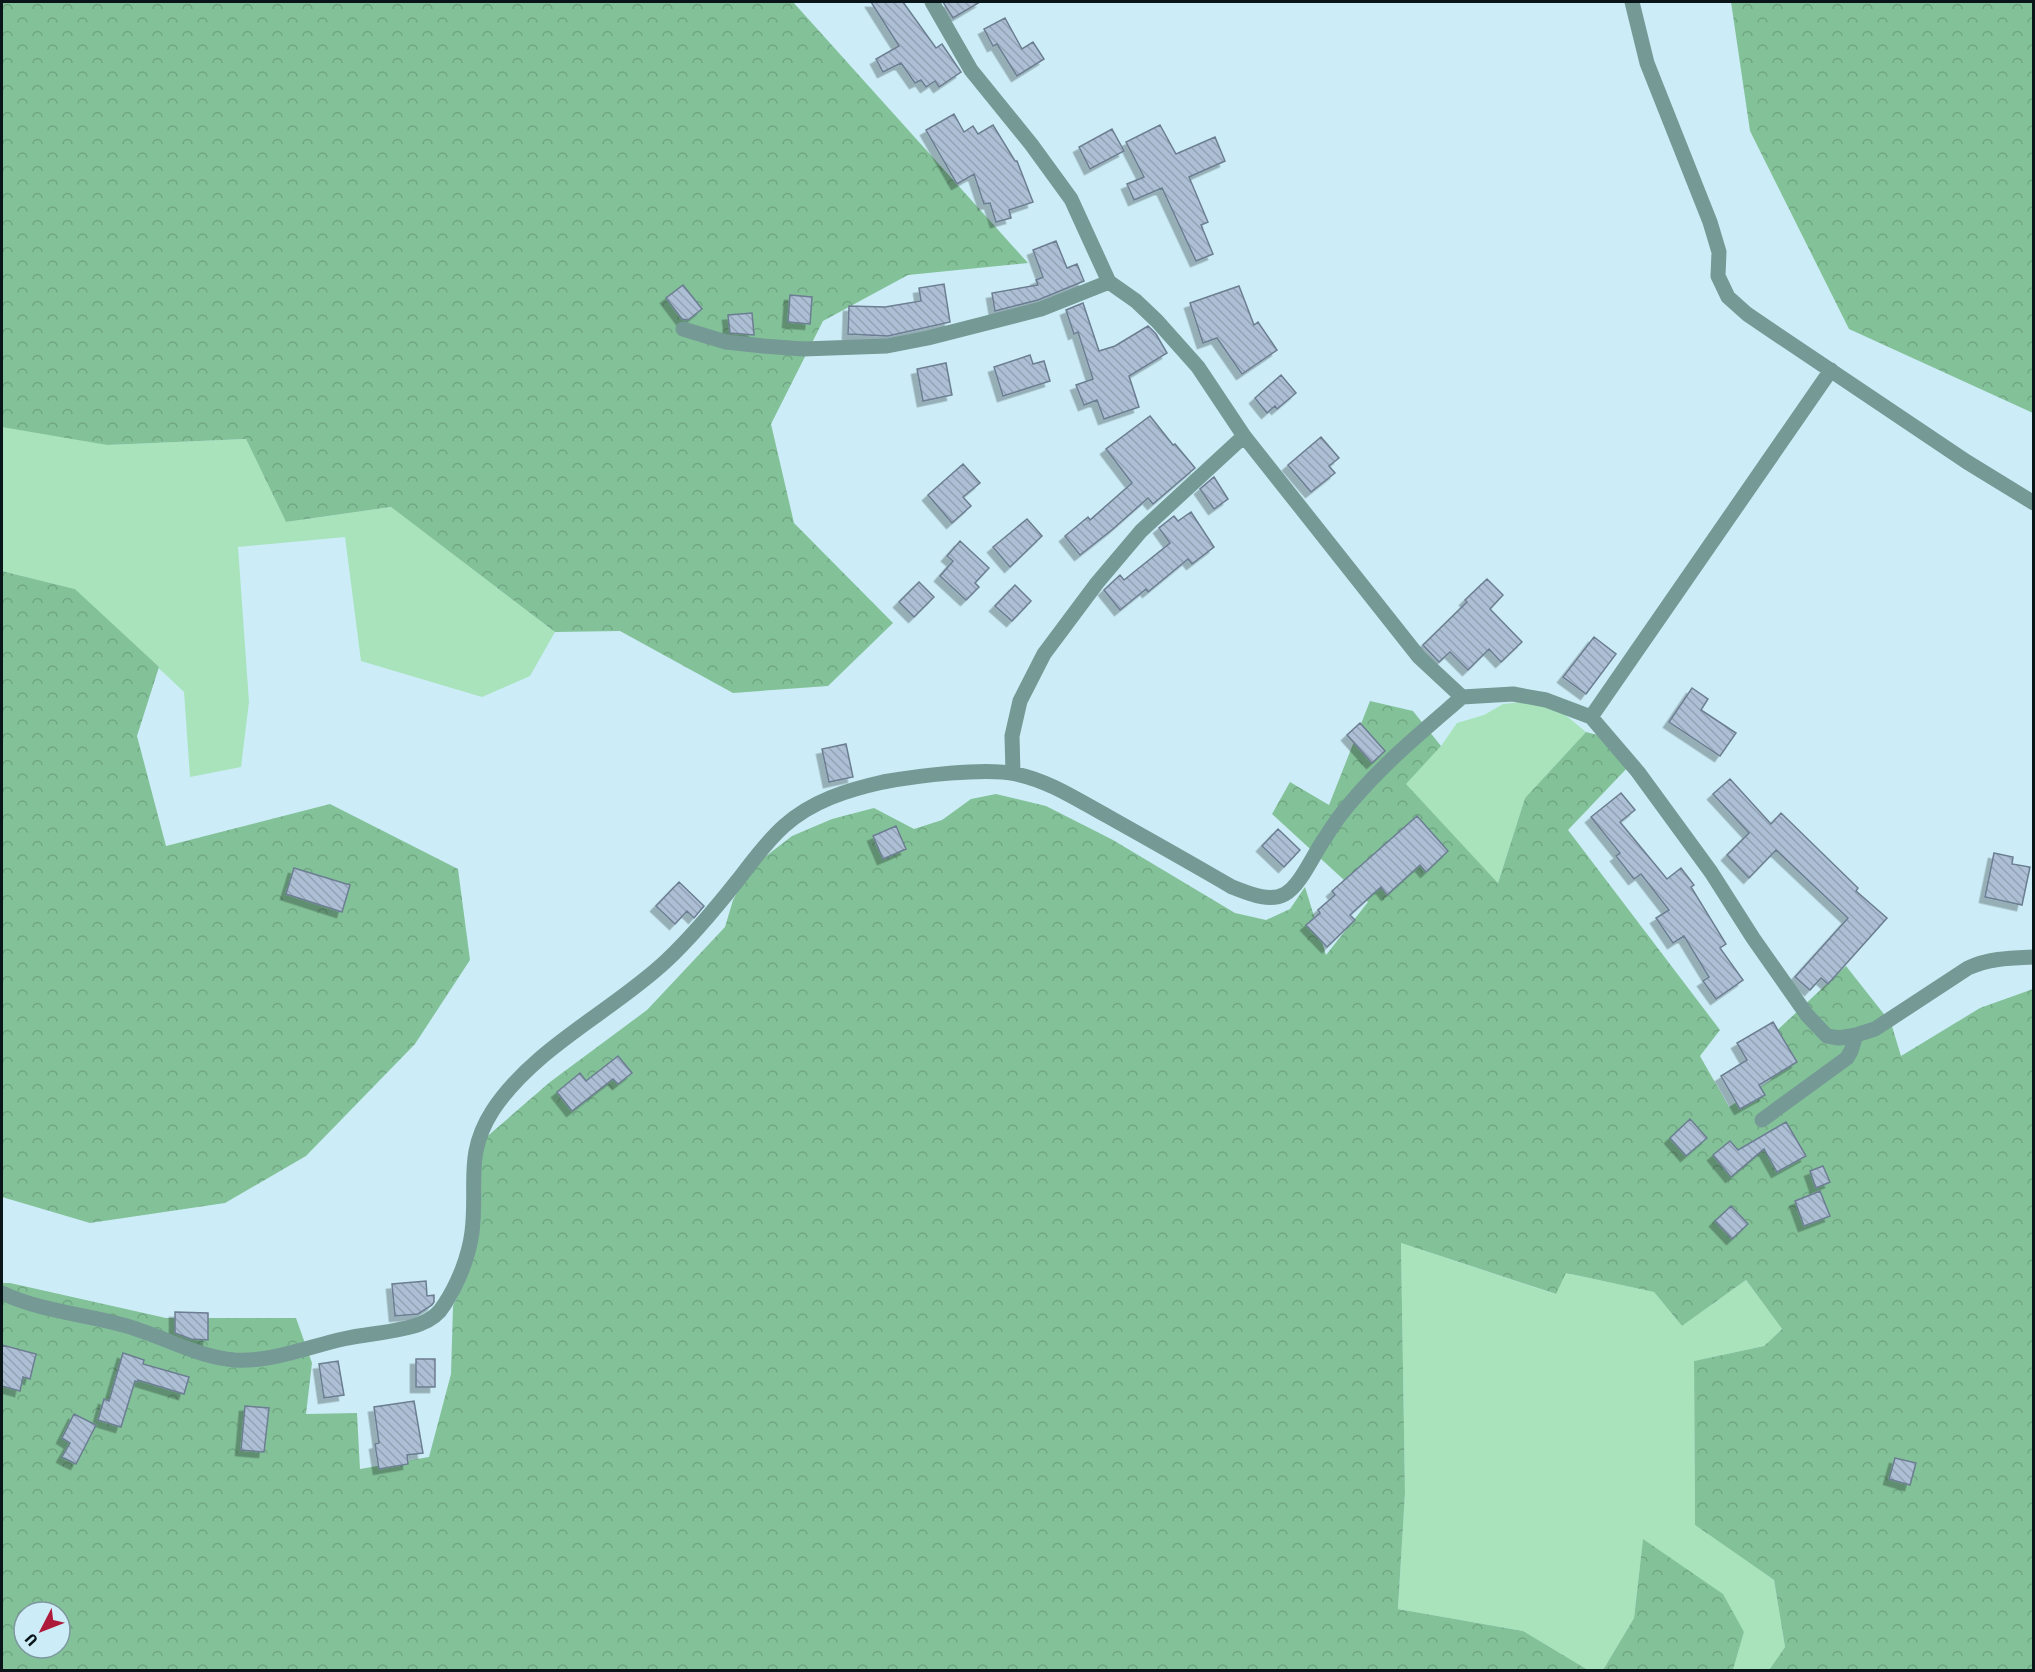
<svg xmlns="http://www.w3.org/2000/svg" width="2035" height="1672" viewBox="0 0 2035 1672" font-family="'Fira Sans Condensed',sans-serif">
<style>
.green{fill:#a8e3bc}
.forest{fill:url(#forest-crowns);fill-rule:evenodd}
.building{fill:url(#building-back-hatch);stroke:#6c7e91;stroke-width:1.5;filter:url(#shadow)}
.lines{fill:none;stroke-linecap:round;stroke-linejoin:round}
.street{stroke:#759995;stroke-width:15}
</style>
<defs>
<pattern id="forest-crowns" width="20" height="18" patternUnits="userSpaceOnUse" patternTransform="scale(1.5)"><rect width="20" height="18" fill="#83c299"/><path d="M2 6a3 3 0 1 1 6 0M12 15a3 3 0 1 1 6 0" fill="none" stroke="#70a683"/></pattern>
<pattern id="building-back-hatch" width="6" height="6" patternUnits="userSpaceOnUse" patternTransform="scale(1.5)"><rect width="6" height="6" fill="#acbfd4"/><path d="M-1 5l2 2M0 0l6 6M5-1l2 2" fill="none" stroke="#93a3b5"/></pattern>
<filter id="shadow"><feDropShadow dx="-5.5" dy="5.5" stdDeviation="0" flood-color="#0004"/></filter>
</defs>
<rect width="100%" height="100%" fill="#ccedf7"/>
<path class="green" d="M2,425L107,445L246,439L286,522L391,507L555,632L530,676L482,697L361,661L345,537L238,547L249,702L241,767L190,777L184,692L75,589L2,571Z
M1522,702L1558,709L1586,732L1525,798L1498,883L1405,784L1441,746L1457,723L1484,715L1503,704Z
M1401,1243L1555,1294L1566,1273L1654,1292L1682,1326L1746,1280L1782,1329L1764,1346L1694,1361L1695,1525L1774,1580L1785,1647L1769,1670H1733L1744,1632L1643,1540L1634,1618L1603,1670H1588L1523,1631L1398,1609L1405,1493Z"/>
<path class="forest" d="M2,2H793L1028,263L908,275L823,321L771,424L794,523L893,623L828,686L733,693L620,631L555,632L391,507L286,522L246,439L107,445L2,427Z
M1731,2H2033V413L1849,329L1750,131Z
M2,571L75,589L159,667L137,736L166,846L330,804L458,869L470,960L415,1044L306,1156L225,1203L90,1223L2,1197Z
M1370,701L1413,711L1441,746L1406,784L1498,883L1525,798L1586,732L1605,737L1630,765L1568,830L1720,1030L1700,1056L1729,1107L1771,1080L1755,1051L1846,966L1891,1023L1901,1056L1980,1008L2033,989V1670H1769L1785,1647L1774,1580L1695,1525L1694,1361L1764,1346L1782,1329L1746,1280L1682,1326L1654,1292L1566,1273L1556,1294L1401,1243L1405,1493L1398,1609L1523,1631L1588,1670H2V1283H10L166,1318H296L312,1363L306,1414L357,1413L360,1469L429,1457L451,1374L453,1306L464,1283L483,1140L550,1082L647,1010L725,927L733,900L752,867L792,836L832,819L874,808L914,829L942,820L971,799L996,794L1046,806L1113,840L1235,913L1266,920L1290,909L1305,887L1326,955L1368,902L1272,814L1290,782L1329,805ZM24,1612H60V1648H24Z
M1643,1539L1723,1594L1744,1632L1733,1670H1603L1634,1618Z"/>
<path class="building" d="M871,2H903L936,48L942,44L961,72L939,87L935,81L926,87L921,80L915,83L901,63L883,72L876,59L899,46Z
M943,2H980L953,18Z
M1005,18L1022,49L1033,42L1044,59L1017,76L997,44L993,46L984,29Z
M954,114L964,132L973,126L978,134L993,125L1015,161H1017L1033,202L1009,210L1011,218L996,222L990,203L984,204L974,174L957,184L926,130Z
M1160,125L1176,154L1215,137L1225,161L1189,177L1208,222L1201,225L1213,254L1196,261L1162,188L1134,200L1127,184L1144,177L1126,142Z
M1112,129L1124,151L1090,169L1079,147Z
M1056,241L1067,268L1077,264L1084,281L1038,300L995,311L992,293L1038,285L1036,280L1043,277L1033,250Z
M944,284L950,322L888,336L848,334L849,306L885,307L921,301L919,288Z
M683,285L702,309L688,320L682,319L666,298Z
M1239,286L1254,325L1258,322L1277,350L1242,374L1217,338L1203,343L1190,303Z
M790,295L812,297L810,324L788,322Z
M1083,303L1099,351L1115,346L1148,326L1156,334L1167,353L1129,376L1139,407L1104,419L1097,400L1084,405L1076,385L1093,379L1078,332L1074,334L1066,310Z
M752,313L754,335L730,333L728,315Z
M1030,355L1033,364L1044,361L1050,381L1003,396L994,367Z
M946,363L952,395L923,401L917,369Z
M1281,375L1296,393L1277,409L1275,406L1267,413L1255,398Z
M1150,416L1173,445L1175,444L1195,468L1153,504L1148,498L1113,529L1080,555L1065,536L1088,517L1090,520L1132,483L1106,449Z
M1321,437L1339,458L1329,466L1335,473L1311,492L1288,465Z
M963,464L980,483L963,497L971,506L952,523L928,495Z
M1214,477L1228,499L1214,509L1200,489Z
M1191,512L1214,547L1192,564L1188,559L1148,592L1146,589L1120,610L1104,590L1120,575L1124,580L1170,543L1159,528L1174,516L1178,521Z
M1027,519L1042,536L1010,567L993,547Z
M960,541L989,568L975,583L979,587L966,600L940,576L953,561L947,556Z
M1487,579L1503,595L1490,609L1522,642L1501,662L1489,649L1468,670L1450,652L1439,662L1423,645L1467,602L1465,600Z
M919,582L934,597L914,617L899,602Z
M1015,585L1031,601L1012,621L995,606Z
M1594,637L1616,654L1586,694L1563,677Z
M1692,688L1708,699L1701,710L1736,733L1720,756L1669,722Z
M1360,723L1385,751L1372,763L1347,735Z
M846,744L853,777L829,782L822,749Z
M1730,779L1771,824L1781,813L1858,888L1856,891L1887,918L1828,984L1821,978L1810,990L1795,977L1848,918L1776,850L1749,878L1727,855L1749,833L1713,794Z
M1621,793L1635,810L1620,822L1667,879L1681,868L1694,885L1691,887L1726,944L1720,948L1743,980L1716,999L1703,981L1709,977L1684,936L1673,943L1656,918L1669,910L1641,874L1634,879L1616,856L1620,853L1591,817Z
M1417,816L1448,851L1426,872L1420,865L1387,895L1381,887L1374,893L1350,915L1355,920L1327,947L1306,925L1320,913L1318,910L1335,895L1332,891Z
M896,826L906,849L883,859L873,836Z
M1278,829L1300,850L1284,867L1262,846Z
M1994,853L2013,857L2012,864L2030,867L2022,905L1985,897Z
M294,868L350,885L342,912L286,894Z
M679,882L704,906L694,918L687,911L675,924L656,906Z
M1773,1022L1797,1062L1759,1085L1765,1095L1740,1109L1721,1076L1747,1060L1737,1043Z
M618,1056L632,1073L618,1084L613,1079L572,1111L557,1092L580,1073L586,1081Z
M1690,1119L1707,1138L1686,1156L1670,1138Z
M1786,1122L1806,1156L1777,1172L1764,1149L1731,1177L1713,1155L1730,1141L1738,1150Z
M1823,1166L1830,1182L1816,1188L1810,1171Z
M1820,1191L1830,1216L1804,1226L1795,1201Z
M1731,1206L1748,1224L1732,1239L1715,1221Z
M426,1281L427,1296L434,1295V1302L432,1305L418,1314L395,1316L392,1284Z
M175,1312L208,1313V1340L191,1339L175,1333Z
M2,1345L36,1354L30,1379L23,1377L20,1391L2,1386Z
M123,1353L144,1360L143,1364L189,1377L184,1394L138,1380V1382L135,1381L121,1427L98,1420L104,1399L109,1401Z
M416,1359H435V1387H416Z
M338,1361L344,1395L324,1398L319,1364Z
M414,1401L423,1453L407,1455L408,1464L379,1469L375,1444L379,1443L374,1407Z
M245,1406L269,1408L264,1452L241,1450Z
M74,1414L96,1425L76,1464L62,1457L70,1443L62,1438Z
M1895,1458L1916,1463L1910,1485L1889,1479Z"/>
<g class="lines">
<path class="street" d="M932,2L971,70L1031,144L1071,199L1109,282L1136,301L1157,321L1198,367L1244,436L1419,657L1462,697L1513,694L1546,700L1591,717L1638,772L1711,872L1753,938L1807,1015L1827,1036L1839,1038L1856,1035L1875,1029L1968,968C1990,958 2011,958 2034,957
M1632,2L1647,63L1710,222L1719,252L1718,276L1728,297L1747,314L1772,331L1967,462L2034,503
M683,329L726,342L763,346L803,349L887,346L928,338L1041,309L1109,282
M1591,717L1831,370
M1013,773L1012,736L1020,701L1044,654L1097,583L1141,531L1244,436
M1762,1120L1847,1058L1851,1051L1856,1035
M2,1293C40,1311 83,1314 123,1325C161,1335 196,1357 235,1360C272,1362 308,1347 343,1339C368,1333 396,1333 420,1324C430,1320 439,1314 444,1305C458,1284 469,1256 472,1232C478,1184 464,1155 493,1110C534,1048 611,1012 665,962C692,937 715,909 738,880C752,862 766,842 784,826C812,801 847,790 883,782C916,776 985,767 1016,774C1050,781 1079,801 1109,817C1150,840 1191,863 1232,887C1248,893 1269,903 1285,894C1301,885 1314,853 1325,838C1333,825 1342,812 1352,801C1385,762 1424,730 1462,697"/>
</g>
<rect width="2035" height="1672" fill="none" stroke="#091518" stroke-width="6"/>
<g transform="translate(42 1630) rotate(228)"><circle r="28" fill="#ccedf7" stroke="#7e979e" stroke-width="1.5"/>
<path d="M0-4.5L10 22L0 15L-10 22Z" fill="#ae1a3a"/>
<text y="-9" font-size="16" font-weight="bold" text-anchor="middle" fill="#091518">U</text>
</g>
</svg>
